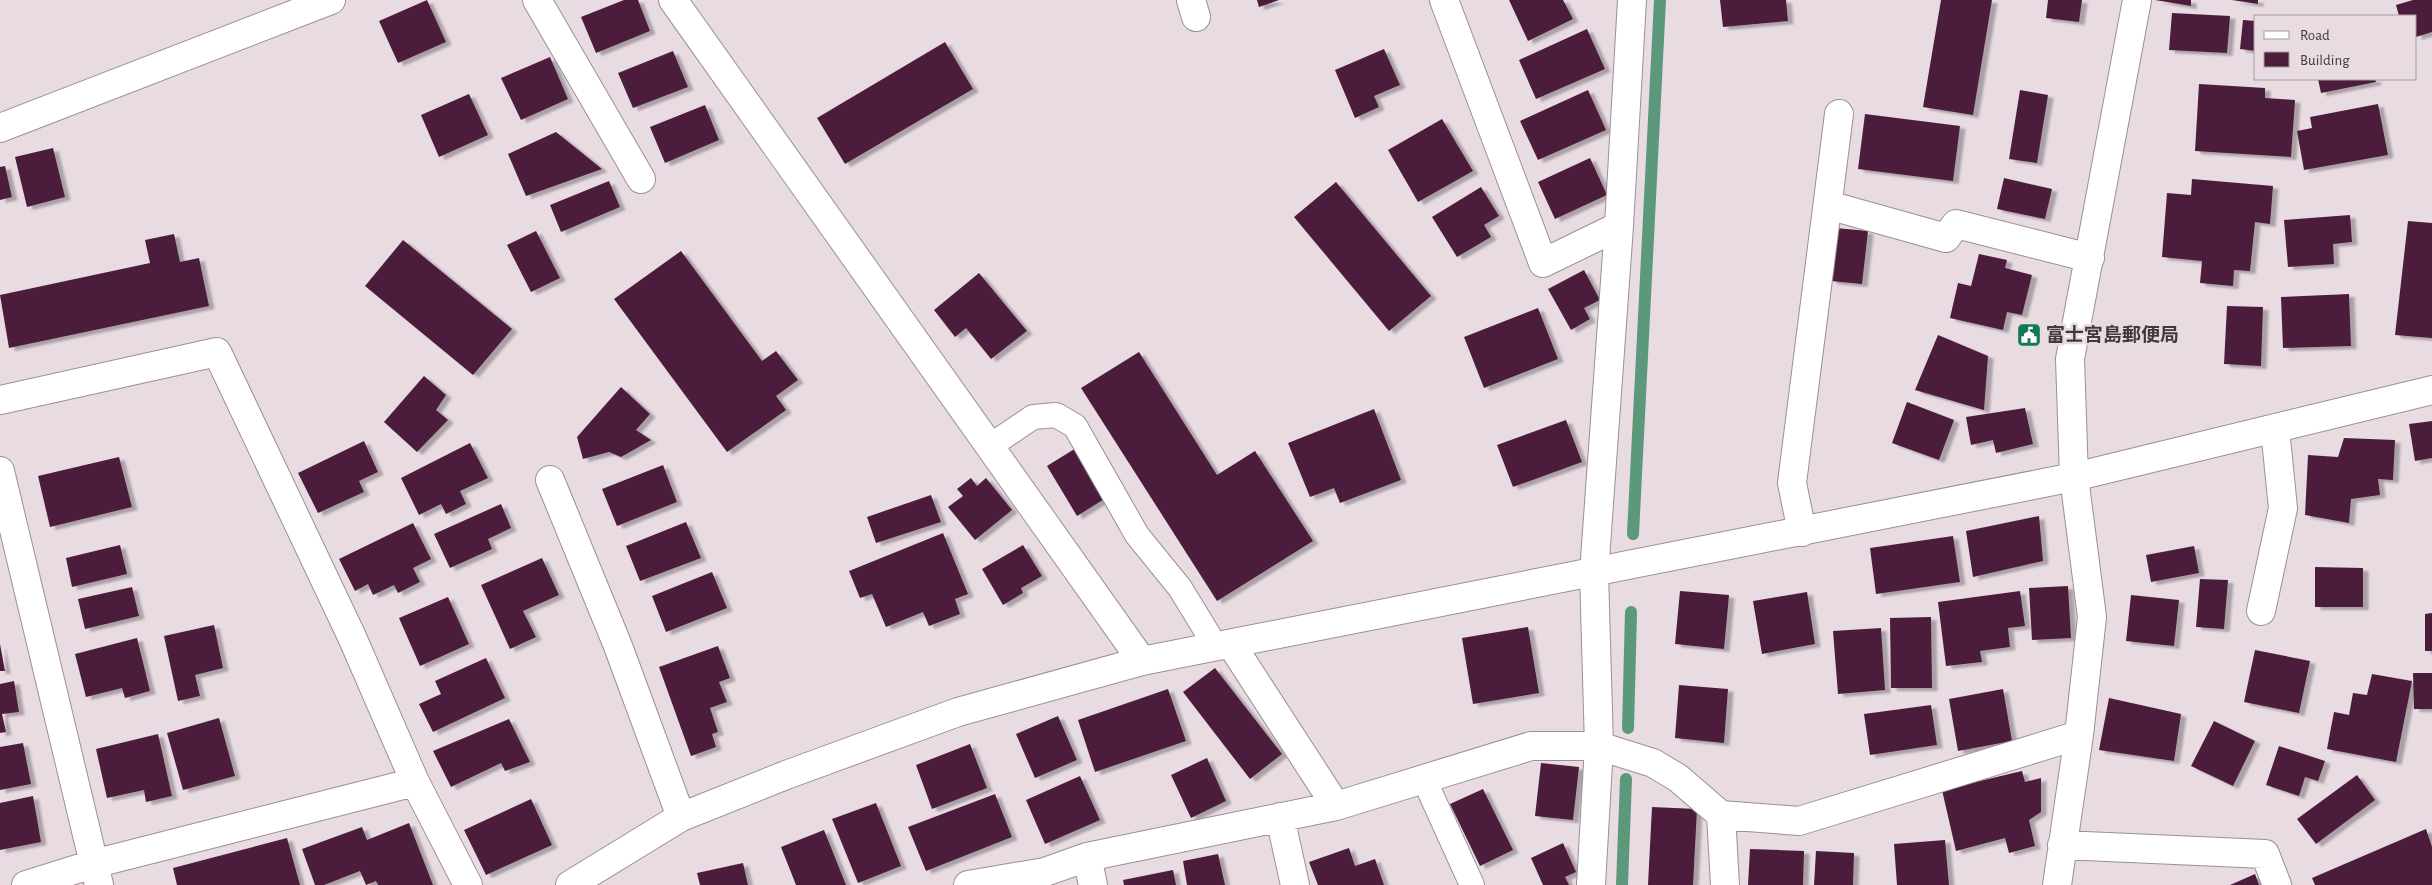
<svg xmlns="http://www.w3.org/2000/svg" width="2432" height="885" viewBox="0 0 2432 885" font-family="'Alegreya Sans','Noto Sans JP',sans-serif">
<style>
.lines{fill:none;stroke-linecap:round;stroke-linejoin:round}
.stream{stroke:#5b997a;stroke-width:12}
.building{fill:#4c1e3a;filter:url(#shadow)}
.service-casing{stroke:#9b8f95;stroke-width:26}
.minor-casing{stroke:#9b8f95;stroke-width:30}
.tertiary-casing{stroke:#9b8f95;stroke-width:30}
.service{stroke:#fff;stroke-width:24}
.minor{stroke:#fff;stroke-width:28}
.tertiary{stroke:#fff;stroke-width:28}
.labels{text-anchor:middle;dominant-baseline:central;stroke-width:5;stroke-linejoin:round;paint-order:stroke}
.poi-label{font-size:19px;font-weight:bold;fill:#3f3a3d;stroke:#e8dbe1;text-anchor:start}
</style>
<defs>
<filter id="shadow"><feDropShadow dx="5.5" dy="3" stdDeviation="1" flood-color="#0004"/></filter>
</defs>
<rect width="100%" height="100%" fill="#e8dbe1"/>
<g class="lines">
<path class="stream" d="M1633,534L1660,0
M1628,728L1631,612
M1622,885L1626,779"/>
</g>
<path class="building" d="M427,0L446,42L398,63L379,21Z
M624,0H638L650,31L596,53L581,17Z
M1257,0H1279L1259,7Z
M1509,0H1563L1573,19L1528,41Z
M1720,0H1786L1788,21L1723,27Z
M1941,0H1992L1973,115L1923,107Z
M2048,0H2082L2079,22L2046,18Z
M2155,0H2191V6Z
M2232,0H2258V4Z
M2413,0H2432V32L2416,37V16H2399L2396,5Z
M2172,13L2230,16L2227,53L2169,50Z
M2243,20L2256,21V51L2240,49Z
M1587,29L1605,69L1536,99L1519,60Z
M945,42L973,89L845,164L817,118Z
M1384,49L1400,85L1374,96L1379,107L1355,118L1335,70Z
M673,51L688,87L633,108L618,73Z
M550,57L568,99L521,120L501,78Z
M2318,79H2375L2376,82L2321,93Z
M2199,84L2265,88V98L2295,100L2291,157L2195,151Z
M1588,90L1606,130L1538,160L1520,121Z
M2020,90L2048,95L2037,163L2009,159Z
M469,94L488,135L439,157L421,115Z
M2378,104L2388,155L2304,170L2297,131L2312,128L2310,117Z
M705,105L719,140L665,163L650,127Z
M1865,114L1960,126L1953,181L1858,169Z
M1442,119L1473,171L1418,202L1388,150Z
M556,132L602,169L526,196L508,154Z
M53,148L65,197L27,207L15,157Z
M1590,158L1607,195L1555,219L1538,182Z
M5,166L12,197L0,200V167Z
M2004,178L2052,189L2045,219L1997,209Z
M2192,179L2273,186L2270,224L2255,222L2250,271L2234,270L2233,286L2200,283L2202,261L2162,257L2167,193L2191,195Z
M609,181L620,207L561,232L550,205Z
M1336,182L1431,296L1389,331L1294,217Z
M1481,187L1499,216L1484,225L1491,237L1457,257L1432,217Z
M2350,215L2352,242L2333,244L2334,264L2288,267L2284,220Z
M2408,221L2432,223V338L2395,335Z
M1836,228L1868,231L1862,284L1831,281Z
M536,231L560,278L531,292L507,245Z
M174,234L180,262L199,258L209,306L9,348L0,295L150,263L145,240Z
M403,240L512,329L473,375L365,286Z
M681,251L762,361L776,351L798,380L776,396L786,410L727,452L614,299Z
M1979,254L2007,260L2005,268L2032,275L2022,315L2007,312L2003,330L1950,318L1958,283L1971,286Z
M1584,270L1600,300L1584,308L1590,319L1571,330L1548,289Z
M979,273L1027,331L991,359L966,328L955,337L934,310Z
M2349,294L2351,346L2283,348L2281,297Z
M2227,306L2263,307L2261,366L2224,364Z
M1538,308L1558,359L1484,388L1464,337Z
M1938,335L1988,356L1984,410L1915,390Z
M1139,352L1217,475L1255,451L1313,541L1217,601L1081,388Z
M424,376L446,395L436,410L448,420L417,452L384,422Z
M621,387L650,414L636,430L651,440L621,457L609,452L583,459L577,437Z
M1907,402L1954,420L1939,460L1892,443Z
M2025,408L2033,444L1996,453L1993,440L1971,445L1966,417Z
M1374,409L1401,480L1340,503L1334,488L1310,497L1288,443Z
M1566,420L1582,462L1513,487L1497,445Z
M2432,421V458L2415,461L2409,424Z
M2344,438L2395,440L2393,480L2378,479L2380,495L2351,499L2349,523L2305,515L2308,455L2338,457Z
M364,441L378,472L359,481L364,492L318,513L298,473Z
M470,443L488,478L460,491L466,504L446,514L441,504L419,515L401,478Z
M1076,448L1106,498L1077,516L1047,466Z
M119,457L132,507L50,527L38,476Z
M663,465L677,502L617,526L602,489Z
M971,478L977,486L986,478L1012,510L975,540L948,507L963,496L957,489Z
M931,495L941,522L876,543L867,517Z
M501,504L511,528L488,539L492,549L450,568L434,534Z
M2039,516L2043,561L1973,577L1966,531Z
M686,522L701,558L640,581L626,546Z
M413,523L431,559L413,568L420,582L398,593L394,585L373,595L368,584L355,591L339,559Z
M943,533L968,594L955,599L960,614L929,626L923,612L886,627L872,594L860,598L849,571Z
M1953,536L1960,582L1876,594L1870,548Z
M120,545L127,574L72,587L66,558Z
M1023,545L1042,576L1021,588L1023,593L1003,605L982,569Z
M2194,546L2199,573L2151,582L2146,555Z
M542,558L559,595L523,611L536,637L510,649L481,585Z
M2315,567L2363,568V607H2315Z
M712,572L727,608L666,632L652,596Z
M2200,579L2228,580L2224,629L2196,627Z
M2068,586L2071,638L2032,640L2029,588Z
M132,587L139,616L85,629L78,599Z
M1680,591L1729,595L1724,649L1675,644Z
M2020,591L2025,626L2008,628L2010,647L1980,651L1982,662L1946,666L1938,602Z
M1807,592L1815,644L1762,654L1753,601Z
M2131,595L2179,600L2174,646L2126,641Z
M448,597L469,644L420,666L399,618Z
M2432,613V651H2425V614Z
M1931,617L1932,688H1891L1890,618Z
M214,625L223,668L195,675L200,696L178,701L164,636Z
M1528,627L1539,693L1473,704L1462,638Z
M1881,628L1885,690L1838,694L1833,631Z
M137,638L150,691L125,698L122,688L86,697L75,654Z
M0,644L5,671H0Z
M718,646L730,678L719,682L727,702L710,708L718,732L712,734L716,747L691,756L659,667Z
M2255,650L2310,661L2299,713L2244,702Z
M486,658L505,698L433,732L419,704L441,694L435,681Z
M1215,668L1282,754L1250,779L1183,692Z
M2413,673H2432V709H2414Z
M2372,674L2412,681L2396,762L2327,749L2334,712L2349,715L2353,693L2367,695Z
M14,681L19,712L2,714L6,732L0,733V684Z
M1679,685L1728,689L1724,743L1675,738Z
M1168,689L1186,741L1095,772L1078,720Z
M2003,689L2012,741L1958,751L1949,699Z
M2109,698L2181,714L2174,761L2099,750Z
M1931,705L1937,745L1870,755L1864,714Z
M1058,716L1077,760L1035,778L1016,734Z
M219,718L235,776L183,790L167,733Z
M509,719L530,762L505,771L501,763L451,787L433,751Z
M2214,721L2255,741L2233,786L2191,766Z
M158,734L172,796L146,802L144,790L107,798L96,749Z
M23,743L31,784L0,790V747Z
M970,744L987,788L932,809L916,765Z
M2279,746L2325,761L2318,781L2305,777L2299,796L2266,785Z
M1207,758L1226,801L1191,818L1171,775Z
M1541,763L1579,767L1573,820L1535,816Z
M2022,771L2025,782L2041,778V812L2029,820L2035,846L2009,853L2005,838L1956,851L1942,790Z
M2357,775L2375,800L2316,844L2297,819Z
M1080,776L1100,820L1045,844L1026,800Z
M1483,789L1513,850L1480,866L1450,804Z
M995,794L1012,837L926,871L908,827Z
M33,796L41,842L0,850V803Z
M531,799L552,845L486,875L464,830Z
M876,803L901,866L858,883L832,819Z
M1652,807L1697,809L1693,885H1648Z
M409,823L433,885H378L376,881L366,885L360,871L324,885H315L302,849L362,827L367,840Z
M2426,829L2432,847V885H2315L2312,878Z
M824,830L846,885H796L781,847Z
M287,838L300,885H177L173,868Z
M1945,840L1949,885H1897L1894,844Z
M1563,843L1576,872L1565,877L1569,885H1543L1531,858Z
M1349,848L1355,866L1375,859L1384,885H1318L1309,862Z
M1750,849L1804,851L1803,885H1748Z
M1816,851L1854,853L1853,885H1814Z
M1218,854L1225,885H1187L1183,861Z
M743,863L748,885H700L697,873Z
M1173,870L1176,885H1124L1123,880Z
M2255,874L2259,885H2230Z"/>
<g class="lines">
<defs>
<path id="service" d="M990,446L1033,417L1056,415L1075,426L1137,535L1180,588L1216,647
M1424,779L1472,885"/>
<path id="minor" d="M537,0L641,179
M673,0L1142,661
M1191,0L1196,17
M1444,0L1543,263L1619,226
M0,128L331,0
M1828,205L1946,238L1956,224L2090,258
M0,400L217,352L352,637L415,782L468,885
M0,471L99,885
M550,480L618,646L681,817
M1802,532L1792,483L1839,114
M2261,611L2283,508L2275,429
M1231,644L1336,806
M1721,815L1725,885
M1280,817L1295,885
M2062,845L2265,854L2277,885
M1087,857L1093,885
M26,885L93,864L415,782
M968,885L1045,872L1087,857L1336,806L1531,746H1599L1653,763L1678,778L1721,815L1799,821L2079,735
M1591,885L1599,746L1594,573L1619,226L1632,0
M2057,885L2079,735L2092,617L2074,477L2070,359L2137,0"/>
<path id="tertiary" d="M570,885L681,817L786,775L958,712L1142,661L2074,477L2432,390"/>
</defs>
<use href="#service" class="service-casing"/>
<use href="#minor" class="minor-casing"/>
<use href="#tertiary" class="tertiary-casing"/>
<use href="#service" class="service"/>
<use href="#minor" class="minor"/>
<use href="#tertiary" class="tertiary"/>
</g>
<defs>
<symbol id="civic-square" viewBox="-11 -11 22 22"><rect x="-9" y="-9" width="18" height="18" rx="4" fill="#137951" stroke="#e8dbe1"/><path d="M-.6-6.5H3V-4.5H.6V-3L4-1V1h2V6H-6V1h2V-1L-.6-3ZM-1.2 2.5V6h2.4V2.5Z" fill="#fff"/></symbol>
</defs>
<g fill-rule="evenodd">
<use href="#civic-square" x="2015" y="321" width="28" height="28"/>
</g>
<g class="labels">
<g class="poi-label">
<text x="2046" y="335">富士宮島郵便局</text>
</g>
</g>
<rect x="2254" y="15" width="162" height="65" fill="#e8dbe1" stroke="#a49b9f"/>
<rect x="2264" y="31" width="25" height="8" fill="#ffffff" stroke="#a49b9f"/>
<text x="2300" y="40" font-size="15" fill="#3f3a3d">Road</text>
<rect x="2264" y="52" width="25" height="15" fill="#4c1e3a" stroke="#a49b9f"/>
<text x="2300" y="65" font-size="15" fill="#3f3a3d">Building</text>
</svg>
